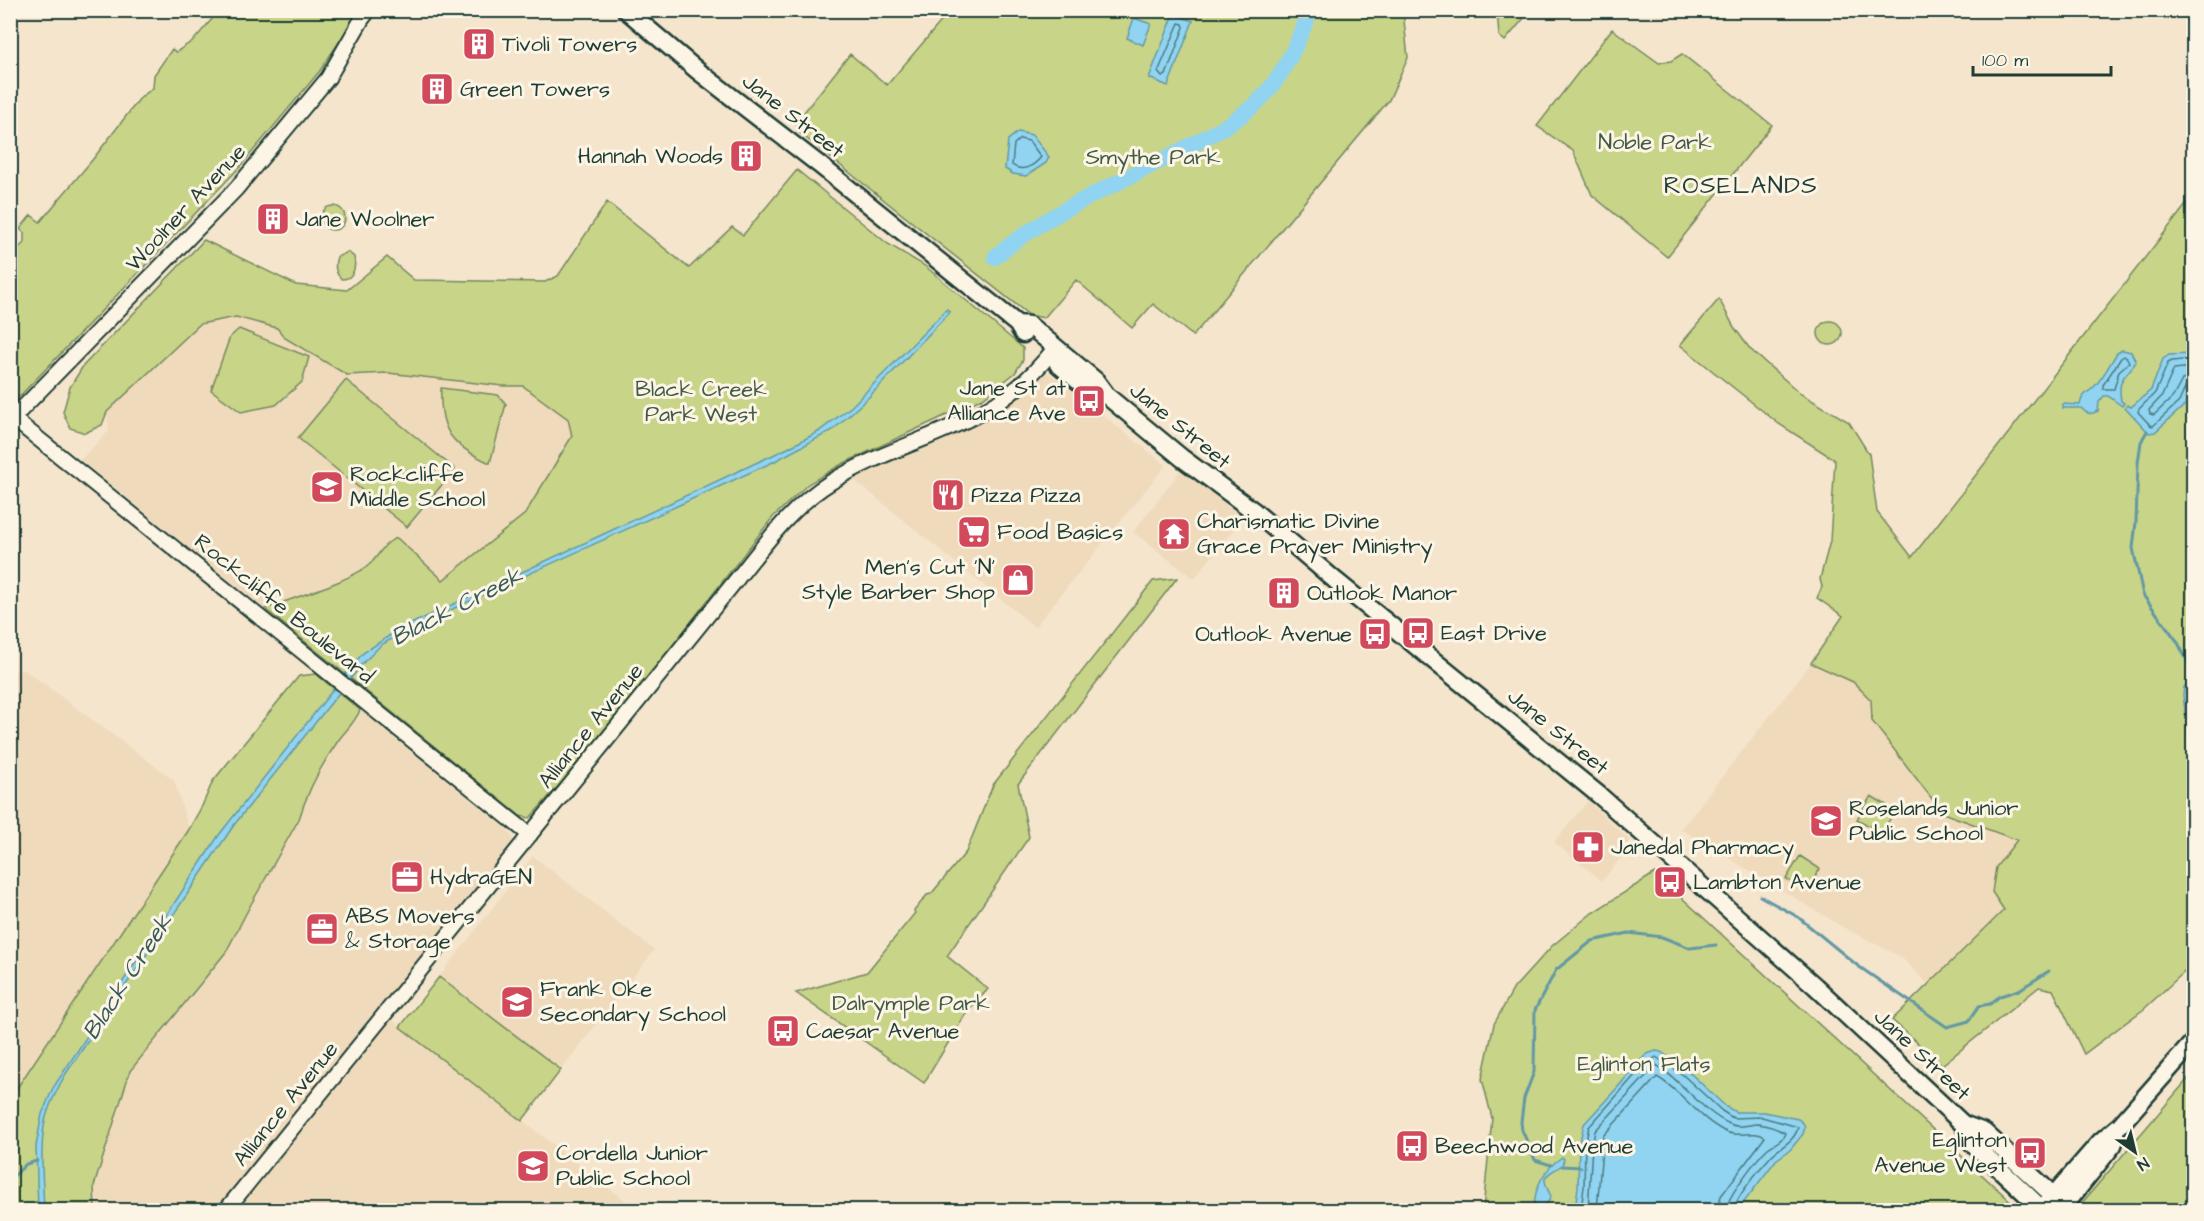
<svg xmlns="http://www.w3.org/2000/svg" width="2204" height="1221" viewBox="0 0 2204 1221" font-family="'Architects Daughter',sans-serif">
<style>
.built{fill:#f0dabc}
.green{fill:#c8d488;stroke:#74885e;stroke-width:1.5}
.water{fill:#90d4f1;stroke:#6398a5;stroke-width:1.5}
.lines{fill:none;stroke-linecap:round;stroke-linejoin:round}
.shore{stroke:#4c7980;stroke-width:1.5}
.stream{stroke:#6398a5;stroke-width:3}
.river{stroke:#90d4f1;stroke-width:16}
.minor-casing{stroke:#1f3d34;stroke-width:18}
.major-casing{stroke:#1f3d34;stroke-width:21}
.minor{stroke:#fcf5e5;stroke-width:14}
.major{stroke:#fcf5e5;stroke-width:16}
.labels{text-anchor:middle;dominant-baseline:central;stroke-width:6;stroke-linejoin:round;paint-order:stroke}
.poi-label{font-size:22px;fill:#1f3d34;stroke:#fcf5e5;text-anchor:start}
.street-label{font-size:22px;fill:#1f3d34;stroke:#fcf5e5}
.park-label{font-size:22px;fill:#415b45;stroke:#fcf5e5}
.neighbourhood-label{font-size:24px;letter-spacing:1.5px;fill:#1f3d34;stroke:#fcf5e5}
.water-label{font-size:24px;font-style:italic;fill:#365b5a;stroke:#fcf5e5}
</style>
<rect width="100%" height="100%" fill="#f5e5cd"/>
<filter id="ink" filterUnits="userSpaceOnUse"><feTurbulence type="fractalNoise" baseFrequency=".0167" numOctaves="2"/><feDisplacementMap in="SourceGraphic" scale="12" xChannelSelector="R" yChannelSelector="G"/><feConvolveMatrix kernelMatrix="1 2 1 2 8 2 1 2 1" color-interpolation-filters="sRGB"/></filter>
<g filter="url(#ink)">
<path class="built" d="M236,317L278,328L285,338L347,375L388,373L503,386H523L568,419L572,436L525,514L442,580L390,539L370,564L351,576L265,609L80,460L109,431L107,412L201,324Z
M1048,372L1166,465L1035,627L853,479L1011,403Z
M1181,470L1243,518L1194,579L1133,532Z
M1811,663L1853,682L1871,700L1943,813L2017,840L2004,909L1928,984L1901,957L1841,926L1681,829Z
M25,670L174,780L189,829L11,1097L10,671Z
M360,710L506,828L513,839L511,846L378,1010L401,1026L533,856L654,950L522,1120L637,1210H95L94,1186L130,1071L226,952L250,906L299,819L303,804L337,742L357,719Z
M1588,801L1628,839L1629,848L1602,881L1554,842Z"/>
<path class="green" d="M219,11H360L319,72L239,168L16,400L11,402V255L24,243V233L20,229L31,215L40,222L93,159L140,98L153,88L154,75L172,49L176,52L194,40Z
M950,11H1403L1408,58L1389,100L1193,336L1153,304L1132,328L1076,280L1044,318L1029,315L797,131V121L850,54L887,85Z
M1497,11V10L1530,11L1505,41L1499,36Z
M1612,29L1659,63L1671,61L1682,54L1772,125L1667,257L1592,195L1573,151L1537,126Z
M797,170L888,244L925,266L1023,348V360L1015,373L983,398L842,464L808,484L773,517L655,668L561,783L530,818L520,816L265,609C292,598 351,581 370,564C380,555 384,541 397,538L443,580L525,514L572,436L568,419L523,386H503L388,373L347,375L285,338L277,328L236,317L200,324L107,412L102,425L85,433L70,428L63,412L70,387L83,366L204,240L296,285L347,290L387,257L414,280L545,282L558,276L607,202L689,268L732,227L743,235Z
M2193,196V964L2144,1009L2084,1054L2053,990L2039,987L1942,1065L1892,1020L2004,910L1992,892L1996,867L2017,840L1943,813L1872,721L1871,700L1853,682L1811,663L1843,616L1817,598L1822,587L1820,579L1830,541L1835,460L1779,424L1680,345L1719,299L1734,327L1750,349L1801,394L1849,422L1869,454L1877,512L1912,557Z
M321 218a12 12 0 1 1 24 0a12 12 0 1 1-24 0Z
M348,252L354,257C356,267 354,279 342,279C335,274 334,265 337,257Z
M1818 333a12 12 0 1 1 24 0a12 12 0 1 1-24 0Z
M239,329L309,357L302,382L276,405L241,412L211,390L230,337Z
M346,380L455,469L407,527L298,438Z
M441,388L498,395L506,404L490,463C452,446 439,431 441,388Z
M1177,578L1018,784L1029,837L947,956L988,989L965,1015L924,1083L796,993L867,972L915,913L914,911L927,895L931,894L966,852L993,785L1153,581Z
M316,674L360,710C355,723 345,731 338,741C322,764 307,793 299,819L250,906L226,952L130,1071L94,1186L95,1210H11V1097L188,831L202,806L213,781L299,676Z
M1871,796L1895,810L1882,833L1857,819Z
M1800,856L1820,869L1806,891L1786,879Z
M1655,873L2018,1208L2016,1210H1483L1492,1118L1482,1079L1494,1024L1514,988L1552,946L1592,913Z
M439,977L561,1070L522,1121L400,1027Z
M2193,1073V1210H2088L2081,1204Z"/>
<path class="water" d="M1174,14L1193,21L1168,86L1149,78Z
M1134,18L1151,24L1143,45L1127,38Z
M1018,132L1032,135L1049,157L1046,163L1026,176L1013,174L1005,169L1008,140Z
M947,309L950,312L870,396L833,430L773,462L411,628L381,645L362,664L234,825L65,1075C58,1088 50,1102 46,1117C39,1140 43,1186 44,1210H38L36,1146L42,1114L53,1088L219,835L350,668L363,653L398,630L788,448L818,432L852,406Z
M2122,350L2131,352L2136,362C2125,378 2117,377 2121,401L2124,403L2122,406L2108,396H2104L2099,402L2098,411C2090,415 2087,414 2081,408H2063V404L2080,405C2081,395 2088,393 2094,387C2103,378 2110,364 2117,353Z
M2193,354V384L2185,405L2155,432L2149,433L2125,407L2127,405L2131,407L2151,390L2163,359L2169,355Z
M2189,683L2194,721L2193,814L2189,813L2192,765L2183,695L2184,687Z
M1656,1051L1661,1052L1687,1070L1726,1107L1736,1112H1764L1798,1119L1803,1123L1805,1127L1803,1134L1790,1150L1776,1160L1738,1210H1575L1578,1187L1579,1145L1584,1124L1618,1087L1639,1062L1647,1054Z
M1562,1157L1564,1159L1562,1165C1542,1179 1541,1174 1551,1197L1543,1210H1534C1534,1188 1543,1170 1562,1157Z"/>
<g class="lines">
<path class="shore" d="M1179,23L1183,24L1184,27L1166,75L1162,77L1158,72Z
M1020,139L1029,141L1041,157C1034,166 1022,173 1012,165L1014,144Z
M2124,356L2127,358L2129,362L2119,371L2114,389H2103V385L2121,358Z
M2194,359L2172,361L2168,363L2155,393L2139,409L2138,412L2150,425L2153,426L2179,402L2186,386L2194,384
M2194,367L2174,369L2162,396L2149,410L2150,414L2154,415L2173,397L2182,380L2194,376
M1581,1210L1584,1187L1585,1145L1589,1127L1643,1066L1656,1057L1683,1075L1722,1111L1733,1118L1762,1117L1798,1127C1795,1141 1782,1146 1772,1155C1762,1166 1736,1196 1734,1210
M1588,1210L1592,1146L1595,1131L1656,1065C1683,1081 1702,1112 1730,1124C1739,1129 1748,1124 1758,1124C1766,1125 1778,1129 1785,1133C1783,1141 1775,1143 1768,1148C1757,1158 1727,1197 1726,1210
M1597,1210L1603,1136L1657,1077C1682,1091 1698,1118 1724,1131C1738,1139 1753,1129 1765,1137L1721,1196L1717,1210"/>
<path class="stream" d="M2147,431L2141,442L2138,463L2136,522L2133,548L2143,595L2177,641L2194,674
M2189,697L2194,687
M2190,820L2191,809
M1760,896L1798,917L1858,966L1947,1027L1969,1021L1979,1006L1990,1004L2000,996L2019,990L2049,971
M1551,1165L1535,1160L1522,1130L1521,1122L1524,1098L1534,1072L1535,1010L1556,970L1592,941L1629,933L1662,937L1690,948L1716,945
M1562,1166L1581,1167
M10,1180L26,1164L37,1161"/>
<path class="river" d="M995,257C1045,214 1119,183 1178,152C1210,135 1243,120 1268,91C1288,67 1299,38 1311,10"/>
<defs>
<path id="minor" d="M10,416L530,835
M13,418L236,189L328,78L362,19L369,10
M226,1210L737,579C765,544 792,506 831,482C879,452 935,438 984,411C1011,396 1036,372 1055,348"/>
<path id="major" d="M626,10L698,71L821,166L1017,324L1023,334
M1017,324L1029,325L1096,381L1107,396L1182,458L1255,512L1336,581L1599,795L1815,986L1963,1124L1984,1132L2069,1210
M1058,364L1091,392L1107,396
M1963,1124L1973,1144L2043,1210
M2041,1210L2101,1141L2120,1125L2194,1041
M2061,1210L2113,1145L2116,1137"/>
</defs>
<use href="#minor" class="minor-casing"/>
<use href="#major" class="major-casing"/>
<use href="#minor" class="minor"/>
<use href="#major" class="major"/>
</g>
</g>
<defs>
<symbol id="building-square" viewBox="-11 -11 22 22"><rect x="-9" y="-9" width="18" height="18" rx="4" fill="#d1495b" stroke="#fcf5e5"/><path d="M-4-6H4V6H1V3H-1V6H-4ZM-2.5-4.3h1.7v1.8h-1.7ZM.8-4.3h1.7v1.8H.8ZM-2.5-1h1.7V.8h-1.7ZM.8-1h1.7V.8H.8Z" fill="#fff"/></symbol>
<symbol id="bus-square" viewBox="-11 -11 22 22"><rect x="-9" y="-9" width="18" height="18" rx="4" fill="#d1495b" stroke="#fcf5e5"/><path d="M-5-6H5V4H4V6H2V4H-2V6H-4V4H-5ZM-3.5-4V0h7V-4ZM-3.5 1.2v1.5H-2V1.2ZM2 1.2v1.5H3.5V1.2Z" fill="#fff"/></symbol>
<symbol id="school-square" viewBox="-11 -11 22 22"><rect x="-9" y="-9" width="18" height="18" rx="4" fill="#d1495b" stroke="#fcf5e5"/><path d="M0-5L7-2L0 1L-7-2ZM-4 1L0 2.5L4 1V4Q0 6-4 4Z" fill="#fff"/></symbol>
<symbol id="restaurant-square" viewBox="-11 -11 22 22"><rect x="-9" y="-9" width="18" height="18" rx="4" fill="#d1495b" stroke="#fcf5e5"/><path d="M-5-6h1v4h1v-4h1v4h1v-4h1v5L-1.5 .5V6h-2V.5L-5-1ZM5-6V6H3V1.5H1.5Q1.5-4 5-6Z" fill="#fff"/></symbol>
<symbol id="supermarket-square" viewBox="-11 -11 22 22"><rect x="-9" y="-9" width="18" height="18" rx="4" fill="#d1495b" stroke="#fcf5e5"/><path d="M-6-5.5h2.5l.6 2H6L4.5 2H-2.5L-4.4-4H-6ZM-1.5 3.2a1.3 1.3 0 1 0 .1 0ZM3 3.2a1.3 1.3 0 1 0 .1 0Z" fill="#fff"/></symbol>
<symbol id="temple-square" viewBox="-11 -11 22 22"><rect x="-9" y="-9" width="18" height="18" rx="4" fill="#d1495b" stroke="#fcf5e5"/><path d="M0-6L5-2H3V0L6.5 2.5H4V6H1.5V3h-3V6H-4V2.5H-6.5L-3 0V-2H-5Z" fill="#fff"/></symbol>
<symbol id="shop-square" viewBox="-11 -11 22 22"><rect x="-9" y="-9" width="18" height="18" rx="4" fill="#d1495b" stroke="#fcf5e5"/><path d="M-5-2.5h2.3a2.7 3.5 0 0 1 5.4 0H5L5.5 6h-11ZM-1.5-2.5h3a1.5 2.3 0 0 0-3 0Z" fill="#fff"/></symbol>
<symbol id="pharmacy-square" viewBox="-11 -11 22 22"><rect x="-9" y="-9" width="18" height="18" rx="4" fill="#d1495b" stroke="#fcf5e5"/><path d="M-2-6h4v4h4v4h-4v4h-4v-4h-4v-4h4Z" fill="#fff"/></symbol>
<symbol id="office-square" viewBox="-11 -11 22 22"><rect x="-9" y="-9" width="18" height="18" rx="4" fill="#d1495b" stroke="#fcf5e5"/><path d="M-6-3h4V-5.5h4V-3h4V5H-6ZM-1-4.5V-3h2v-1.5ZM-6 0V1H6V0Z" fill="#fff"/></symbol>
</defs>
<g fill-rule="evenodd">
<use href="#building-square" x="460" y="25" width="38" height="38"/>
<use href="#building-square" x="418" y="70" width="38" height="38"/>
<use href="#building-square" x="727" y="137" width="38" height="38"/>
<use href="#building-square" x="254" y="200" width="38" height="38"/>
<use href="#bus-square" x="1070" y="382" width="38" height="38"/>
<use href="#school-square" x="308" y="468" width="38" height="38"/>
<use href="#restaurant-square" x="929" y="476" width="38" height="38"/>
<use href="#supermarket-square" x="955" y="513" width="38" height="38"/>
<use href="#temple-square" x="1155" y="515" width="38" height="38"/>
<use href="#shop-square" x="999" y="561" width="38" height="38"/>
<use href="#building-square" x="1265" y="574" width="38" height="38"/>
<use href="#bus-square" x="1399" y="614" width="38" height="38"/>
<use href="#bus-square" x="1356" y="615" width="38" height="38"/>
<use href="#school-square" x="1807" y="802" width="38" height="38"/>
<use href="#pharmacy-square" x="1569" y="828" width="38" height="38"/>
<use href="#office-square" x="388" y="858" width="38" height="38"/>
<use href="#bus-square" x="1651" y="863" width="38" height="38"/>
<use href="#office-square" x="303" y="910" width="38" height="38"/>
<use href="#school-square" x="498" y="983" width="38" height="38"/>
<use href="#bus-square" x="764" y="1012" width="38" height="38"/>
<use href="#bus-square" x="1393" y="1127" width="38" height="38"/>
<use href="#bus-square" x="2011" y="1134" width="38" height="38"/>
<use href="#school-square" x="514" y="1147" width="38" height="38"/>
</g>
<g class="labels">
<g class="poi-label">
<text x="502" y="44">Tivoli Towers</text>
<text x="460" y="89">Green Towers</text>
<text x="723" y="156" text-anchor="end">Hannah Woods</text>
<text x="296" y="219">Jane Woolner</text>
<text x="1066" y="388" text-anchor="end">Jane St at<tspan x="1066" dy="25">Alliance Ave</tspan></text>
<text x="350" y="474">Rockcliffe<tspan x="350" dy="25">Middle School</tspan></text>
<text x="971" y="495">Pizza Pizza</text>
<text x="1197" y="521">Charismatic Divine<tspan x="1197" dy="25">Grace Prayer Ministry</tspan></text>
<text x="997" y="532">Food Basics</text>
<text x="995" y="567" text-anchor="end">Men’s Cut ‘N’<tspan x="995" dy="25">Style Barber Shop</tspan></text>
<text x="1307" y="593">Outlook Manor</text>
<text x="1441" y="633">East Drive</text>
<text x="1352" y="634" text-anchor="end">Outlook Avenue</text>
<text x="1849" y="808">Roselands Junior<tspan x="1849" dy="25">Public School</tspan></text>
<text x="1611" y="847">Janedal Pharmacy</text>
<text x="430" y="877">HydraGEN</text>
<text x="1693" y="882">Lambton Avenue</text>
<text x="345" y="916">ABS Movers<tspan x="345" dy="25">&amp; Storage</tspan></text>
<text x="540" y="989">Frank Oke<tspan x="540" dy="25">Secondary School</tspan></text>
<text x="806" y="1031">Caesar Avenue</text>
<text x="2007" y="1140" text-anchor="end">Eglinton<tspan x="2007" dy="25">Avenue West</tspan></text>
<text x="1435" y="1146">Beechwood Avenue</text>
<text x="556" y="1153">Cordella Junior<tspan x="556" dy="25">Public School</tspan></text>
</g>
<g class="street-label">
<text transform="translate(793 116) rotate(38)">Jane Street</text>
<text transform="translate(186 208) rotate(-47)">Woolner Avenue</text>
<text transform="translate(1180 426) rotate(39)">Jane Street</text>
<text transform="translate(284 609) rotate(39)">Rockcliffe Boulevard</text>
<text transform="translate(591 726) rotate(-51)">Alliance Avenue</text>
<text transform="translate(1558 732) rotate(39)">Jane Street</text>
<text transform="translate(1922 1055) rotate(43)">Jane Street</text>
<text transform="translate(286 1104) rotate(-51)">Alliance Avenue</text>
</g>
<g class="park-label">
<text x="1655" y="142">Noble Park</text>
<text x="1153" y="157">Smythe Park</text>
<text x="701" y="389">Black Creek<tspan x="701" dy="25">Park West</tspan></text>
<text x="911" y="1003">Dalrymple Park</text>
<text x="1644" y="1064">Eglinton Flats</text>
</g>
<g class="neighbourhood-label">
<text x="1741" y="186">ROSELANDS</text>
</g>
<g class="water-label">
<text transform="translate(457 607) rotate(-27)">Black Creek</text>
<text transform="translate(128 977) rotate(-57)">Black Creek</text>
</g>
</g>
<rect width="2204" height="1221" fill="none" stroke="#fcf5e5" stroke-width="36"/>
<rect x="18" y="18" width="2168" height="1185" fill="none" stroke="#1f3d34" stroke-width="2" filter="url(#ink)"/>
<g transform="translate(2135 1152) rotate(146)" stroke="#fcf5e5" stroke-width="4.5" paint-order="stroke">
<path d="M0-4.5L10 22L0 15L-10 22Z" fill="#1f3d34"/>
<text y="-9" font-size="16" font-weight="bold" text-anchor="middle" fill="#1f3d34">N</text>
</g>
<path d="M1973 66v9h138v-9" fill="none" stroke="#1f3d34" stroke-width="3"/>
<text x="1982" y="66" font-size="18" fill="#1f3d34" stroke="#fcf5e5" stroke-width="4.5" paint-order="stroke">100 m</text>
</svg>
